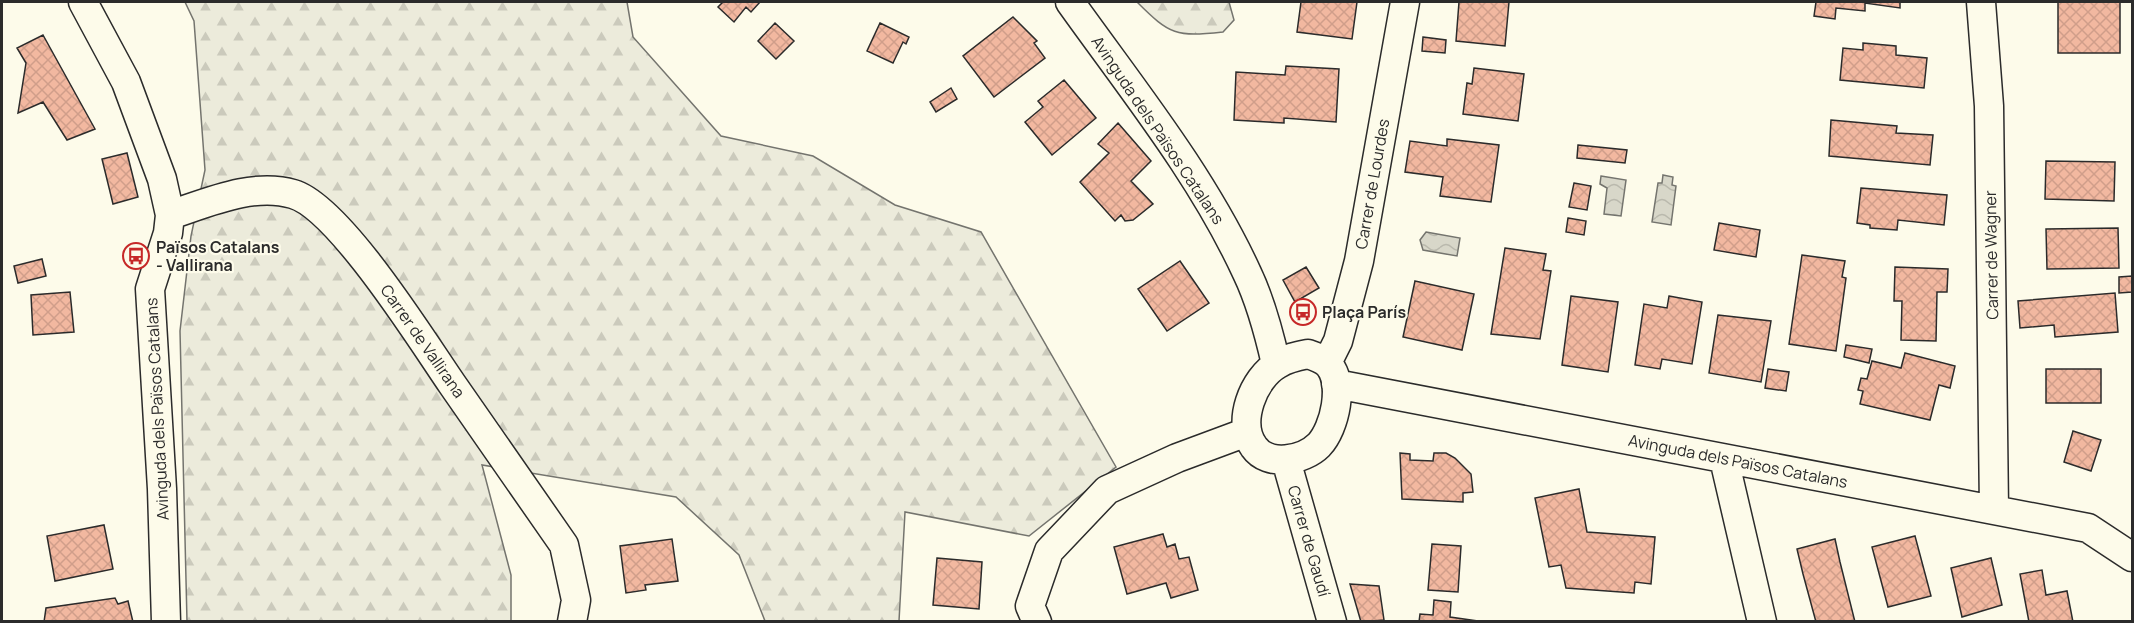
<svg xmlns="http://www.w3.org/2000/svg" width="2134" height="623" viewBox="0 0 2134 623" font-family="Manrope,sans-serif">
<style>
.forest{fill:url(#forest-firs);stroke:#74746e;stroke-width:1.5}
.water{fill:url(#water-waves);stroke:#74746e;stroke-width:1.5}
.building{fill:url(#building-cross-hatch);stroke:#2b2b2b;stroke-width:1.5}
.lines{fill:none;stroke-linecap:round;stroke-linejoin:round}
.minor-casing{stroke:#2b2b2b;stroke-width:31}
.minor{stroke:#fdfbea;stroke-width:28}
.labels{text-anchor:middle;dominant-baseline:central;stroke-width:4.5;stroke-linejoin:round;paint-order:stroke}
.street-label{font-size:16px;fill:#2b2b2b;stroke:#fdfbea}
.poi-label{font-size:16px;font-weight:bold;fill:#2b2b2b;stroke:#fdfbea;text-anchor:start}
</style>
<defs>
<pattern id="forest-firs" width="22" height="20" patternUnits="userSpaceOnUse" patternTransform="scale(1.5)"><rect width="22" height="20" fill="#ecebdb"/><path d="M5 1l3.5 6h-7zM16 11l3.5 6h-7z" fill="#cbcabc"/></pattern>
<pattern id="water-waves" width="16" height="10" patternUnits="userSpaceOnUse" patternTransform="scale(1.5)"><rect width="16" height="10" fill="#d8d7c9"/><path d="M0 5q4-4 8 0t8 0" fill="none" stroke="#bab9ad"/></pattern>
<pattern id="building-cross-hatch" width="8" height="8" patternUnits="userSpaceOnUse" patternTransform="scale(1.5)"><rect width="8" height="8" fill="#f2b8a0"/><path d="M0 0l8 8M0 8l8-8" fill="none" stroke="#d09e8a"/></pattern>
</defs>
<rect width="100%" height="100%" fill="#fdfbea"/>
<path class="forest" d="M185,2H627L633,37L721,136L813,156L895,205L981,232L1116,467L1029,536L905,512L899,621H765L739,555L676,497L482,465L511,575V621H187L180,331L191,236L205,170L194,21Z
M1137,2H1229L1234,20L1223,32C1176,37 1170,35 1137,2Z"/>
<path class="water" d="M1663,175L1673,177L1672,185L1676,186L1671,225L1652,222L1658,183H1662Z
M1601,176L1626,180L1621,216L1604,214L1607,188L1600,184Z
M1426,232L1460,238L1457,256L1423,250L1420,240Z"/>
<path class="building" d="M723,2H760L751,12L746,7L734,22L718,7Z
M1301,2H1357L1352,39L1297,32Z
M1459,2H1509L1505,46L1456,41Z
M1816,2H1900V8L1865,3V11L1836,8L1835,19L1814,16Z
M2058,2H2120V53H2058Z
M1013,17L1037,41L1034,43L1045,58L994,97L963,56Z
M775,23L794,41L776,59L758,41Z
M880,23L909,37L906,44L903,42L893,63L867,51Z
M43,35L95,129L67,140L43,102L18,113L26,63L17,48Z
M1423,37L1446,40L1445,53L1422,51Z
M1863,43L1896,46V55L1927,58L1924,88L1840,80L1843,48L1863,50Z
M1286,66L1339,69L1336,122L1284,118V123L1234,120L1236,72L1285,75Z
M1474,68L1524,74L1518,121L1463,114L1467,83L1472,84Z
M1064,80L1096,118L1052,155L1025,122L1043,107L1038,101Z
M951,88L957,99L936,112L930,102Z
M1831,120L1897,126L1896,133L1933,135L1930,165L1829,156Z
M1118,123L1151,161L1131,181L1153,204L1133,220L1125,221L1121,215L1115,221L1080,182L1109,153L1098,144Z
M1447,139L1499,145L1491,202L1440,196L1443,177L1405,172L1410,141L1447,146Z
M1578,145L1627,150L1625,163L1577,158Z
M127,153L138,197L113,204L102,159Z
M2046,161L2115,162L2114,201L2045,199Z
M1574,183L1591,186L1587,210L1569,207Z
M1861,188L1947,195L1944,225L1898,220L1897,230L1870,228V225L1857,223Z
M1568,218L1586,221L1584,235L1566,232Z
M1719,223L1760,230L1756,257L1714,250Z
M2118,228L2119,268L2047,269L2046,229Z
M1505,248L1546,254L1543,270L1551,271L1540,339L1491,334Z
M1802,255L1845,261L1842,277L1846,278L1836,351L1789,344Z
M42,259L46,276L18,283L14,266Z
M1180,261L1209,303L1167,331L1138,289Z
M1306,267L1319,288L1295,302L1283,280Z
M1895,267L1948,269L1947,292H1937L1936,341L1901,340L1902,301H1894Z
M2132,276V292L2119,293V277Z
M1415,281L1474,294L1462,350L1403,337Z
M70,292L74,332L33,335L31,295Z
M2115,293L2118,332L2055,337L2054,325L2020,328L2018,301Z
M1571,296L1618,302L1608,372L1562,365Z
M1669,296L1702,302L1692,364L1662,359L1660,369L1635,365L1644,304L1667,308Z
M1718,315L1771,321L1761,382L1709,373Z
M1846,345L1872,349L1869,363L1844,357Z
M1905,353L1955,366L1950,388L1939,385L1930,420L1860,404L1863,391L1858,390L1861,378L1867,379L1872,361L1901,368Z
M1768,369L1789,372L1786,391L1765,388Z
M2046,369H2101V403H2046Z
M2073,431L2101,440L2091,471L2064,462Z
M1400,453L1410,454V460L1433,461L1434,453H1446L1455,458L1471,474L1473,492L1463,493V502L1402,499Z
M1579,489L1587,532L1655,537L1651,584L1635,582L1634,593L1566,588L1561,565L1549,567L1535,498Z
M104,525L113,569L55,581L47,536Z
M1163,534L1167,547L1175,544L1179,559L1189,557L1198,590L1171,598L1166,583L1127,594L1114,547Z
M1915,536L1931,596L1888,607L1872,547Z
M672,539L678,581L645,585L646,590L626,593L620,546Z
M1835,539L1840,562L1855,622H1816L1803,574L1797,549Z
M1432,544L1461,546L1458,592L1428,590Z
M937,558L982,562L979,609L933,605Z
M1991,558L2002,605L1962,617L1951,568Z
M2042,570L2046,595L2067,591L2073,622H2029L2020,574Z
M1350,584L1379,586L1384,620L1361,622Z
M115,598L118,604L128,601L133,622H44L46,608Z
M1434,600L1451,602L1450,617L1485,622H1419L1420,614L1433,615Z"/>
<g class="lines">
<defs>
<path id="minor" d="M83,2L126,82L162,179L170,215L168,233L150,289L162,489L166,622
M1070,2C1132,89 1202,175 1247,273C1261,302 1269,333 1276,364
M1981,2L1989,106L1994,509
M170,215C207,203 253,182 293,194C339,207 423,342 452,384C490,438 527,492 564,545L576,600L572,622
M1308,354C1314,356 1323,359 1328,364C1345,383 1335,428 1319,445C1303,461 1268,467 1254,447C1236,423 1253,378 1278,364C1287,358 1298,356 1308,354Z
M1327,363L1338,341L1359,261L1405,2
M1336,384L2088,528L2132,557
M1724,459L1762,622
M1286,460L1332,622
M1037,622L1030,606L1049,551L1107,490L1177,458L1247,432"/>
</defs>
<use href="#minor" class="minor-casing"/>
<use href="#minor" class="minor"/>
</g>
<defs>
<symbol id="bus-ring" viewBox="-11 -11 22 22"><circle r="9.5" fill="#fdfbea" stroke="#c62828" stroke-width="1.5"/><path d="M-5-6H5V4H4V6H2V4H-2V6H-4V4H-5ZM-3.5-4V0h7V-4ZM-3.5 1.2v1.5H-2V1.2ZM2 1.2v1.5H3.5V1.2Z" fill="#c62828"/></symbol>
</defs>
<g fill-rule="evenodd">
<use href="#bus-ring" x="121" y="241" width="30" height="30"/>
<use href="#bus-ring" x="1288" y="297" width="30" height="30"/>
</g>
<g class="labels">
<g class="street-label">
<text transform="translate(1158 130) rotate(56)">Avinguda dels Països Catalans</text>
<text transform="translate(1372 184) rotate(-80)">Carrer de Lourdes</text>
<text transform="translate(1991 255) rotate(-91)">Carrer de Wagner</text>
<text transform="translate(423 341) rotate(55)">Carrer de Vallirana</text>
<text transform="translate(157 409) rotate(-93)">Avinguda dels Països Catalans</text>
<text transform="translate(1738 461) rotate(11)">Avinguda dels Països Catalans</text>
<text transform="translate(1309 541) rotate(74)">Carrer de Gaudí</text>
</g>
<g class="poi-label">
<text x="156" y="247">Països Catalans<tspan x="156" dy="18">- Vallirana</tspan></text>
<text x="1322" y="312">Plaça París</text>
</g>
</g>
<rect width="2134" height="623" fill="none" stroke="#2b2b2b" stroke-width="6"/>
</svg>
